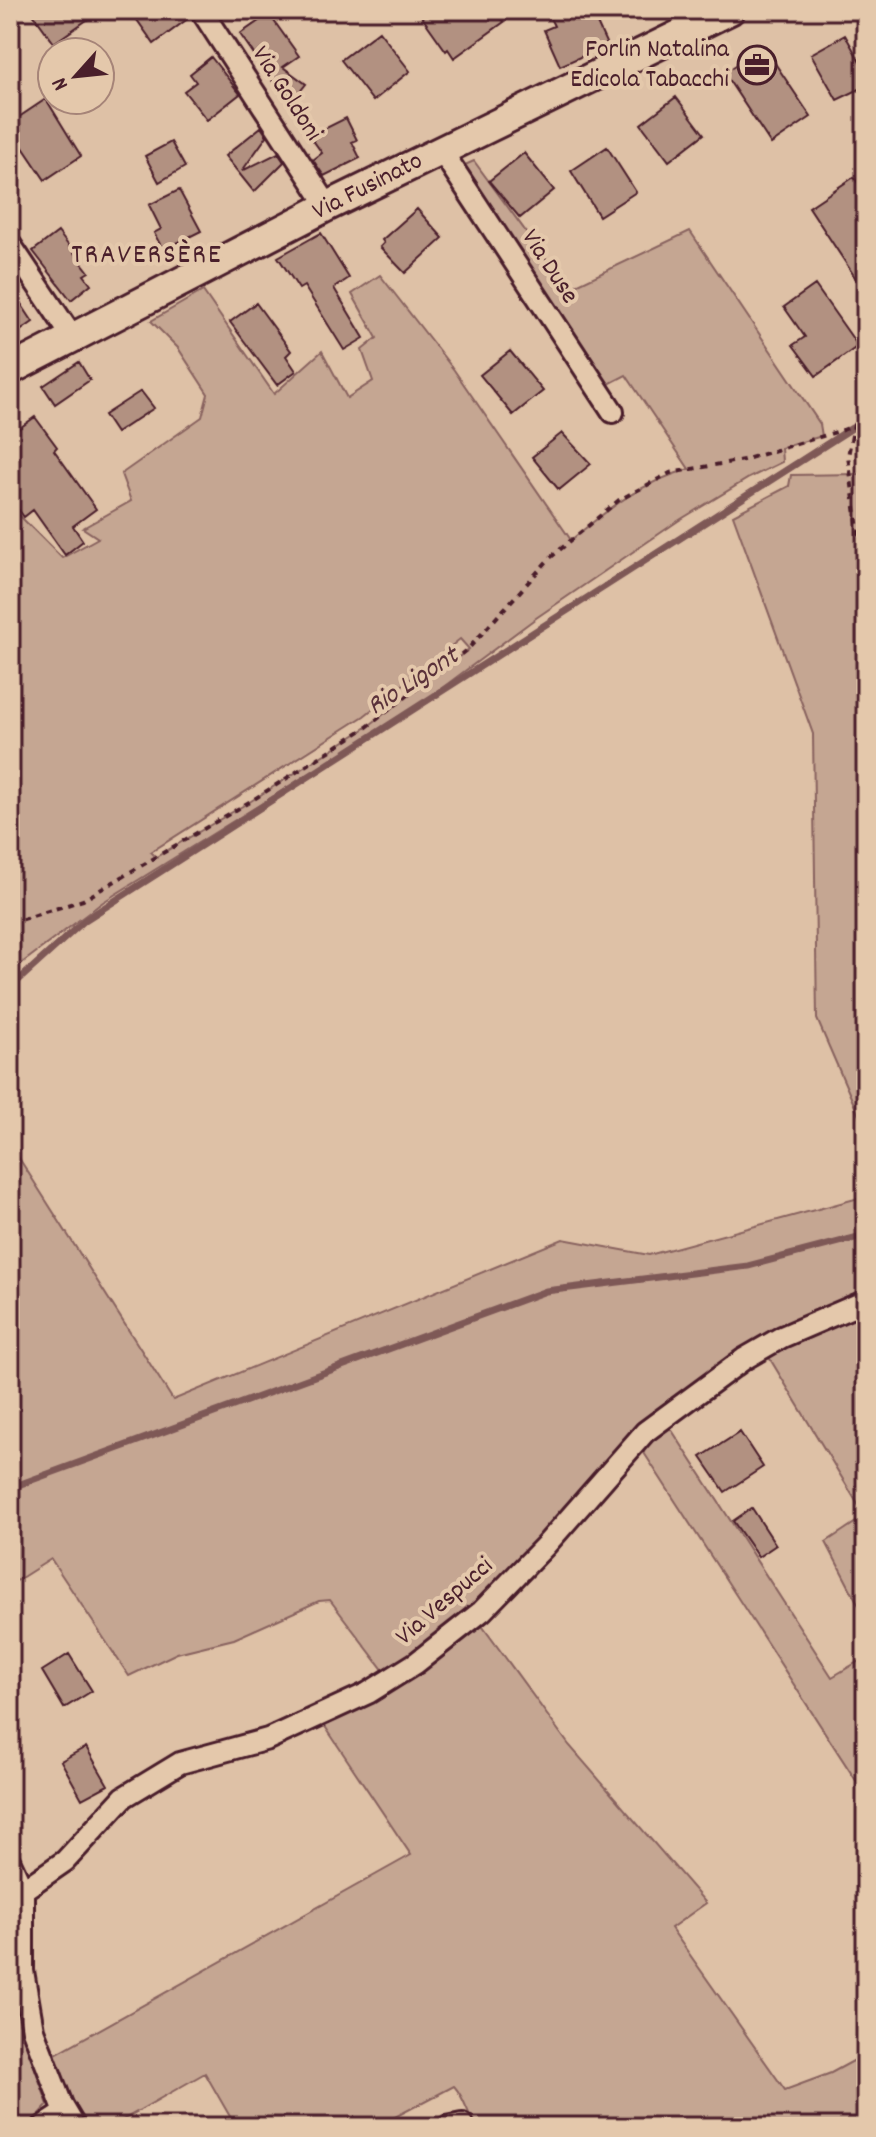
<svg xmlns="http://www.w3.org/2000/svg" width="876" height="2137" viewBox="0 0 876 2137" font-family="Dekko,sans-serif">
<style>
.green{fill:#c5a692;stroke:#88625e;stroke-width:2;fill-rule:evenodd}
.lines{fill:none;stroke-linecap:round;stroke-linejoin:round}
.stream{stroke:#7e5857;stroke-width:7}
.building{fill:#b29181;stroke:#4a1f2b;stroke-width:2}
.street-casing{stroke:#4a1f2b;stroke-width:26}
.secondary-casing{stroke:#4a1f2b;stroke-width:34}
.path{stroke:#4a1f2b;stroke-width:4;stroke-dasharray:6 6;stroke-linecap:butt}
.street{stroke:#e4c8ab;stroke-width:20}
.secondary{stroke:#e4c8ab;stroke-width:28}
.labels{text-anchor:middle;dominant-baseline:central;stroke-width:8;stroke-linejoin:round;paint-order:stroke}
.poi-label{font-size:26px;fill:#4a1f2b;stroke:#e4c8ab;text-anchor:end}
.street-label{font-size:26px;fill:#4a1f2b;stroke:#e4c8ab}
.neighbourhood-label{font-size:28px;letter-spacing:2px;fill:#4a1f2b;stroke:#e4c8ab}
.water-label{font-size:28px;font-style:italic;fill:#5b323a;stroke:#e4c8ab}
</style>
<rect width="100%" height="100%" fill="#dec1a6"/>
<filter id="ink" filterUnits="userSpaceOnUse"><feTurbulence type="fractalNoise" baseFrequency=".0125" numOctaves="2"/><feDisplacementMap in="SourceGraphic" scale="16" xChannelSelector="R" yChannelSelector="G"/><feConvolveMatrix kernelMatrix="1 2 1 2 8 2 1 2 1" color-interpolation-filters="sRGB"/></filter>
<g filter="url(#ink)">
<path class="green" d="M474,161L568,289L690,231L820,424L822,436L781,448L782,462L749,478L678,521L536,618L411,711L103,902L10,972V653L12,651L10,648V511L13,509L62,558L98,538L83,528L131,501L121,474L202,417L208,394L178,348L151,321L203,291L274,394L322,351L347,398L373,381L362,350L377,338L352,294L380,275L454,370L571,540C611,507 638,484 689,469L626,375L605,386L465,165ZM460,639L469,649L367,727L251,801L156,857L151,852L364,716Z
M860,474L866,513V1132L817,1019L813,734L733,515L789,486L791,475Z
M10,1144L173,1400L563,1239L649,1255L866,1196V1619L826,1542L865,1516L767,1354L664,1418L832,1677L866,1657V1796L637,1442L475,1616L569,1745L706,1903L671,1928L785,2090L831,2073L866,2054V2127H476C467,2113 465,2098 454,2086L376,2127H236L205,2073L110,2127H87L58,2072L45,2060L411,1855L318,1716L390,1679L330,1600L319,1601L234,1639L177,1653L129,1676L51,1559L10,1585Z
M10,1975L24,2038L48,2105L28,2127H10Z"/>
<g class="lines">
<path class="stream" d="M10,988L85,920L852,428
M10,1488L546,1291L748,1266L866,1235"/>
</g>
<path class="building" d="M30,10H101L54,43Z
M130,10H188L190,17L154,44Z
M417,10H495L504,22L454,58L448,49L446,51Z
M546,10H591L607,45L560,66L544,30L554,26Z
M269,14L299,56L283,67L306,84L294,99L276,86L240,34Z
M379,31L410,71L373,101L341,60Z
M845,35L866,72V86L837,100L811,54Z
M764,47L811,117L771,144L724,73Z
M211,57L240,94L207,120L184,91L196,82L190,74Z
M676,97L704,134L669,161L641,124Z
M46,99L81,156L45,180L10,128V123Z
M346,118L357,140L352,142L360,158L324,176L313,160L322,153L310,136Z
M261,127L267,136L242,171L278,153L284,162L254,192L225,156Z
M171,142L185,167L159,182L145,156Z
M607,147L636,192L599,216L571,171Z
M524,153L554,190L520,218L489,181Z
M854,177L866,196V294L809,207Z
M179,190L201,231L163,250L154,233L161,229L149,205Z
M417,209L443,238L405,273L380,247L384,243L382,240Z
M58,232L89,272L84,275L91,284L71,300L33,251Z
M321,233L349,278L334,288L364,338L344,350L304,286L299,289L278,257Z
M815,285L858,346L816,376L793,345L805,337L784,307Z
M10,287L33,322L10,338Z
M256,303L291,351L286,356L296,371L277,385L230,322Z
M510,351L543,391L513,415L480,375Z
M79,362L90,380L55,404L43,386Z
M141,391L154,408L116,433L104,415Z
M35,417L57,447L54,450L96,509L73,526L83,541L65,555L33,510L24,517L10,498V435Z
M562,433L591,464L559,490L532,457Z
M740,1432L763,1467L725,1492L701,1457Z
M752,1508L776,1545L758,1557L733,1521Z
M69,1654L92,1691L64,1708L42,1671Z
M86,1747L108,1785L82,1799L61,1761Z"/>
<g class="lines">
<defs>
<path id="street" d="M201,10L328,206
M441,150L613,412
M10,244L73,338
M10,1862L23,1890V1971L33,2030L62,2105L75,2127
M23,1890L65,1861L124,1797L180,1763L268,1739L368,1693L416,1663L482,1611L545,1546L645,1432L744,1359L782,1337L866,1301
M43,2127L66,2112
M447,2127L462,2124L464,2127"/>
<path id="secondary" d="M10,370L328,206L730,10"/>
</defs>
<use href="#street" class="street-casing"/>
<use href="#secondary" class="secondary-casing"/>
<path class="path" d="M866,389L854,425L848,456L866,588
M10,923L83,900L251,801L367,727L469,648L550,558L619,500L670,473L743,460L843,430L866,420"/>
<use href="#street" class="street"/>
<use href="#secondary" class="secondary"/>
</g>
</g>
<defs>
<symbol id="office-ring" viewBox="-11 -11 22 22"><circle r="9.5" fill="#e4c8ab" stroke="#4a1f2b" stroke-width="1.5"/><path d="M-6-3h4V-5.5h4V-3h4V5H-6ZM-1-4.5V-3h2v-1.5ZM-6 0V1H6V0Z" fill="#4a1f2b"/></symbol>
</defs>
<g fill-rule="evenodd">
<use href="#office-ring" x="735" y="43" width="44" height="44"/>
</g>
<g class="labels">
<g class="poi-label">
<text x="729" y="50">Forlin Natalina<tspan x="729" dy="30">Edicola Tabacchi</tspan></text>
</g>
<g class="street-label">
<text transform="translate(286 94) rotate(57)">Via Goldoni</text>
<text transform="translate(368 187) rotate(-27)">Via Fusinato</text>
<text transform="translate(549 267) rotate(57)">Via Duse</text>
<text transform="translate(445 1602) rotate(-41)">Via Vespucci</text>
</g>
<g class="neighbourhood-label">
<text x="147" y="257">TRAVERSÈRE</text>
</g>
<g class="water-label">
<text transform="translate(414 683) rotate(-33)">Rio Ligont</text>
</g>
</g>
<rect width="876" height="2137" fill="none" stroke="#e4c8ab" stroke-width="40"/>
<rect x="20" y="20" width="836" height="2097" fill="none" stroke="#4a1f2b" stroke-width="3" filter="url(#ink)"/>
<g transform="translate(76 76) rotate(243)"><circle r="38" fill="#e4c8ab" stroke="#a68478" stroke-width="2"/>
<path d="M0-6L14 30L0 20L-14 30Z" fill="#4a1f2b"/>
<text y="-12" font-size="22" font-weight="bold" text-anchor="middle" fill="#4a1f2b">N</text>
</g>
</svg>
